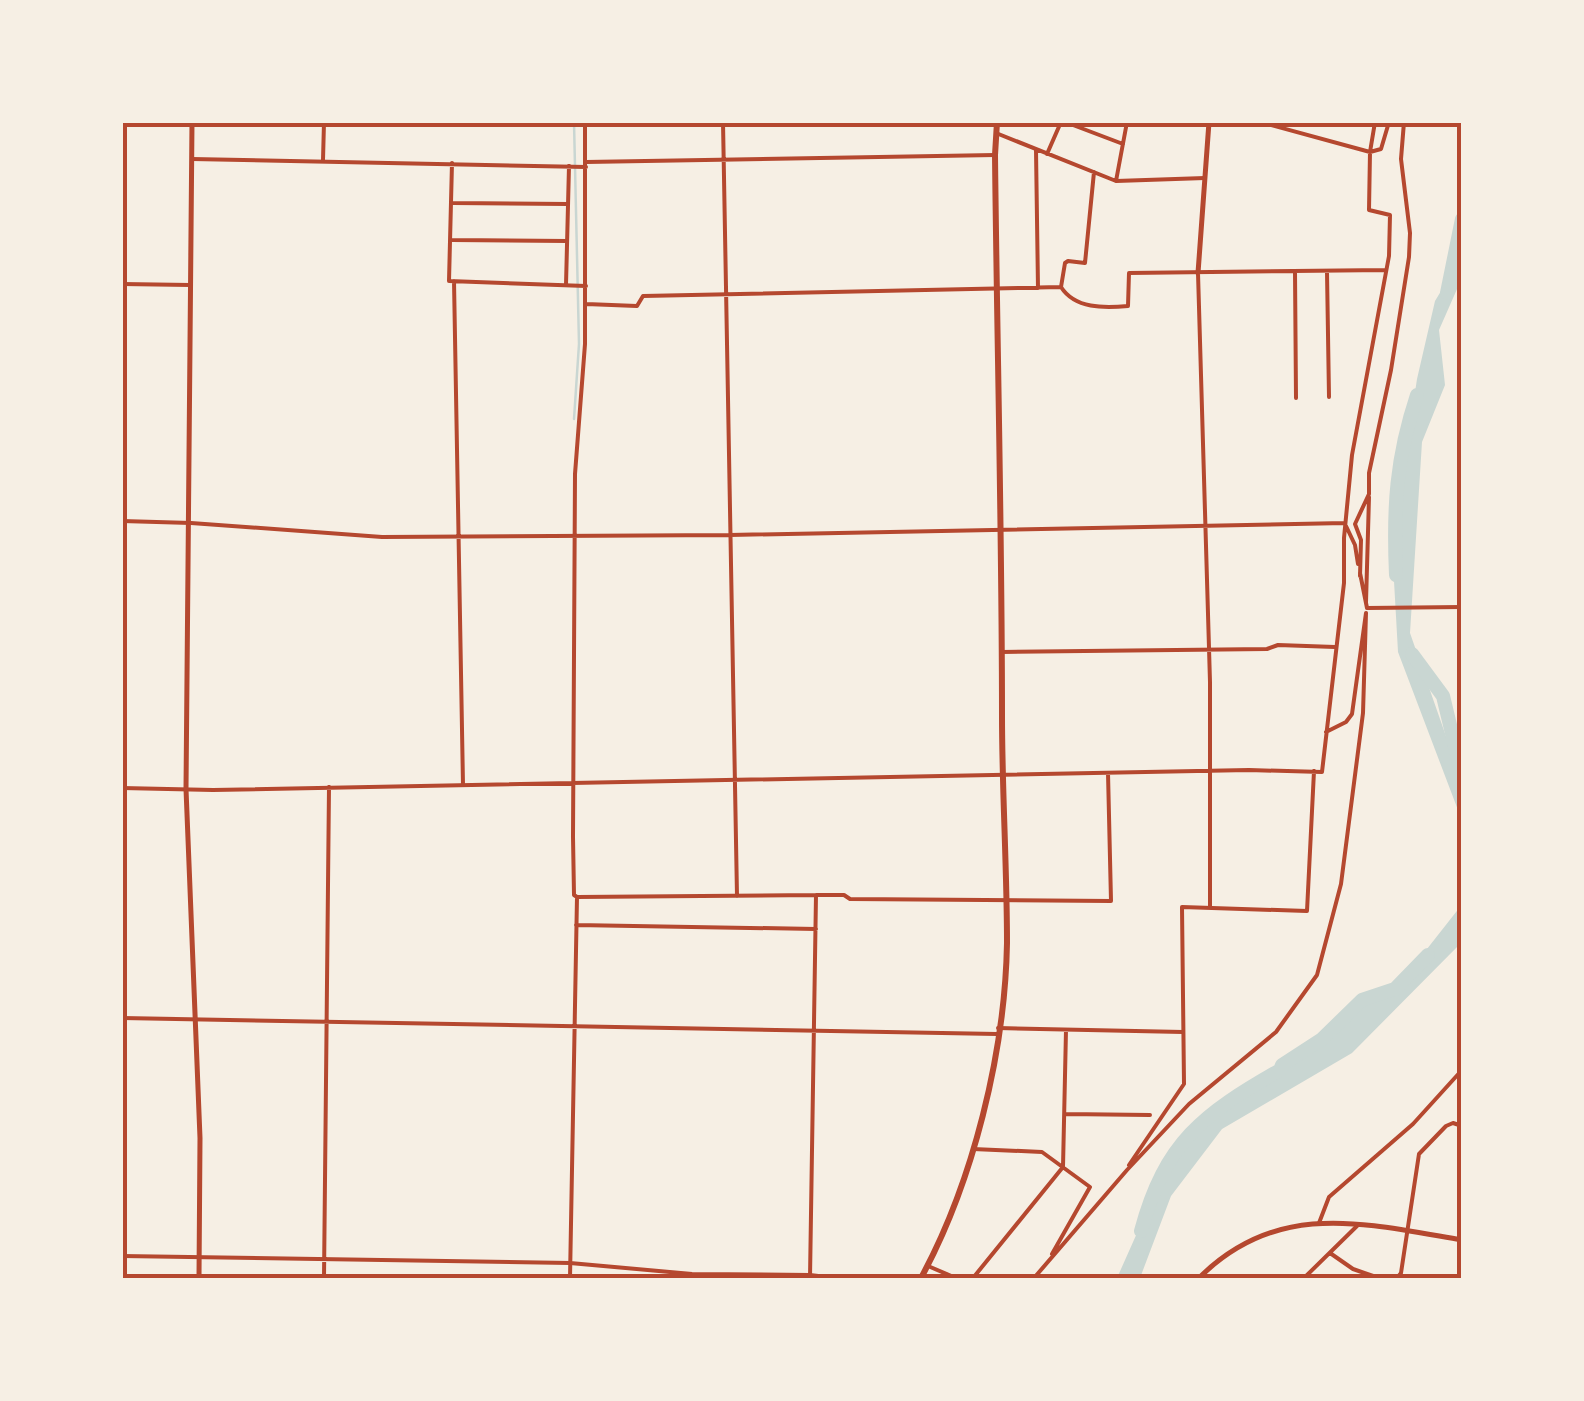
<svg xmlns="http://www.w3.org/2000/svg" width="1584" height="1401" viewBox="0 0 1584 1401" font-family="Rubik,sans-serif">
<style>
.water{fill:#c9d6d2}
.lines{fill:none;stroke-linecap:round;stroke-linejoin:round}
.stream{stroke:#c9d6d2;stroke-width:2.5}
.river{stroke:#c9d6d2;stroke-width:14}
.minor{stroke:#b5482f;stroke-width:4}
.tertiary{stroke:#b5482f;stroke-width:5}
.secondary{stroke:#b5482f;stroke-width:5}
.primary{stroke:#b5482f;stroke-width:6}
.neatline{fill:none;stroke:#b5482f;stroke-width:4}
</style>
<rect width="100%" height="100%" fill="#f6efe4"/>
<path class="water" d="M1461,258V280L1439,330L1445,385L1422,442L1410,633L1448,742L1461,753V818L1398,652L1394,581L1402,478L1417,379L1435,301Z
M1461,886V943L1352,1053L1222,1129L1171,1196L1140,1278H1117L1166,1168L1188,1135L1226,1101L1280,1070L1322,1039L1354,1007L1371,996L1383,995L1401,982L1460,907Z"/>
<g class="lines">
<path class="stream" d="M574,419L579,344L574,122"/>
<path class="river" d="M1447,293L1462,219
M1396,575C1393,508 1396,458 1417,395
M1412,654L1443,696L1462,775
M1141,1231C1165,1142 1203,1114 1280,1070L1282,1065L1322,1039L1362,1000L1395,989L1428,955"/>
<path class="minor" d="M723,122L737,896
M1065,122L1123,144
M1260,122L1370,152L1381,149L1389,122
M996,133L1116,181L1205,178
M1036,150L1038,288
M1047,154L1061,122
M192,159L586,167
M323,160L324,122
M586,162L995,155
M452,163L449,281L586,286
M1094,172L1085,263L1068,261L1065,263L1061,287C1075,309 1104,308 1128,306L1129,273L1386,270
M1116,181L1127,122
M453,203L568,204
M452,240L567,241
M1295,272L1296,398
M1327,272L1329,397
M1198,273L1210,682V907
M454,281L463,785
M122,284L190,285
M566,285L569,166
M586,304L637,306L643,296L1060,287
M122,521L191,523L382,537L730,535L1345,523
M1346,526L1355,545L1358,564
M1360,573L1367,608L1462,607
M1360,576L1361,540L1355,524L1369,494V473L1391,370L1409,257L1410,233L1401,159L1404,122
M1366,602L1369,497
M1002,652L1267,649L1278,645L1335,647
M1326,732L1346,722L1352,714L1366,613
M122,788L213,790L1249,770L1322,772L1344,583V538L1352,455L1389,256L1390,215L1369,210L1370,152L1375,122
M577,897L816,895H844L850,899L1111,901L1108,773
M576,925L816,929
M122,1018L997,1034
M998,1028L1183,1032
M1065,1114L1150,1115
M973,1149L1042,1152L1090,1187L1052,1254
M1129,1165L1184,1084L1182,907L1307,911L1314,771
M1319,1223L1329,1197L1413,1124L1462,1070
M1330,1253L1353,1269L1379,1278
M122,1256L570,1263L692,1274L810,1275L835,1278
M928,1266L956,1278
M324,1278L329,787
M570,1278L577,897L574,895L573,837L575,474L585,344V122
M810,1278L816,895
M973,1278L1063,1167L1066,1030
M1034,1278L1127,1170L1189,1104L1276,1032L1317,975L1341,884L1363,713L1366,613
M1304,1278L1357,1226
M1397,1278L1401,1273L1419,1154L1446,1126L1453,1123L1462,1126"/>
<path class="tertiary" d="M192,122L186,789L200,1138L199,1278
M1198,273L1209,122"/>
<path class="secondary" d="M1199,1278C1277,1200 1363,1223 1462,1240"/>
<path class="primary" d="M921,1278C973,1182 1005,1053 1007,943C1007,867 1002,791 1002,716C1002,529 997,342 995,155L997,122"/>
</g>
<rect width="1584" height="1401" fill="none" stroke="#f6efe4" stroke-width="250"/>
<rect x="125" y="125" width="1334" height="1151" class="neatline"/>
</svg>
